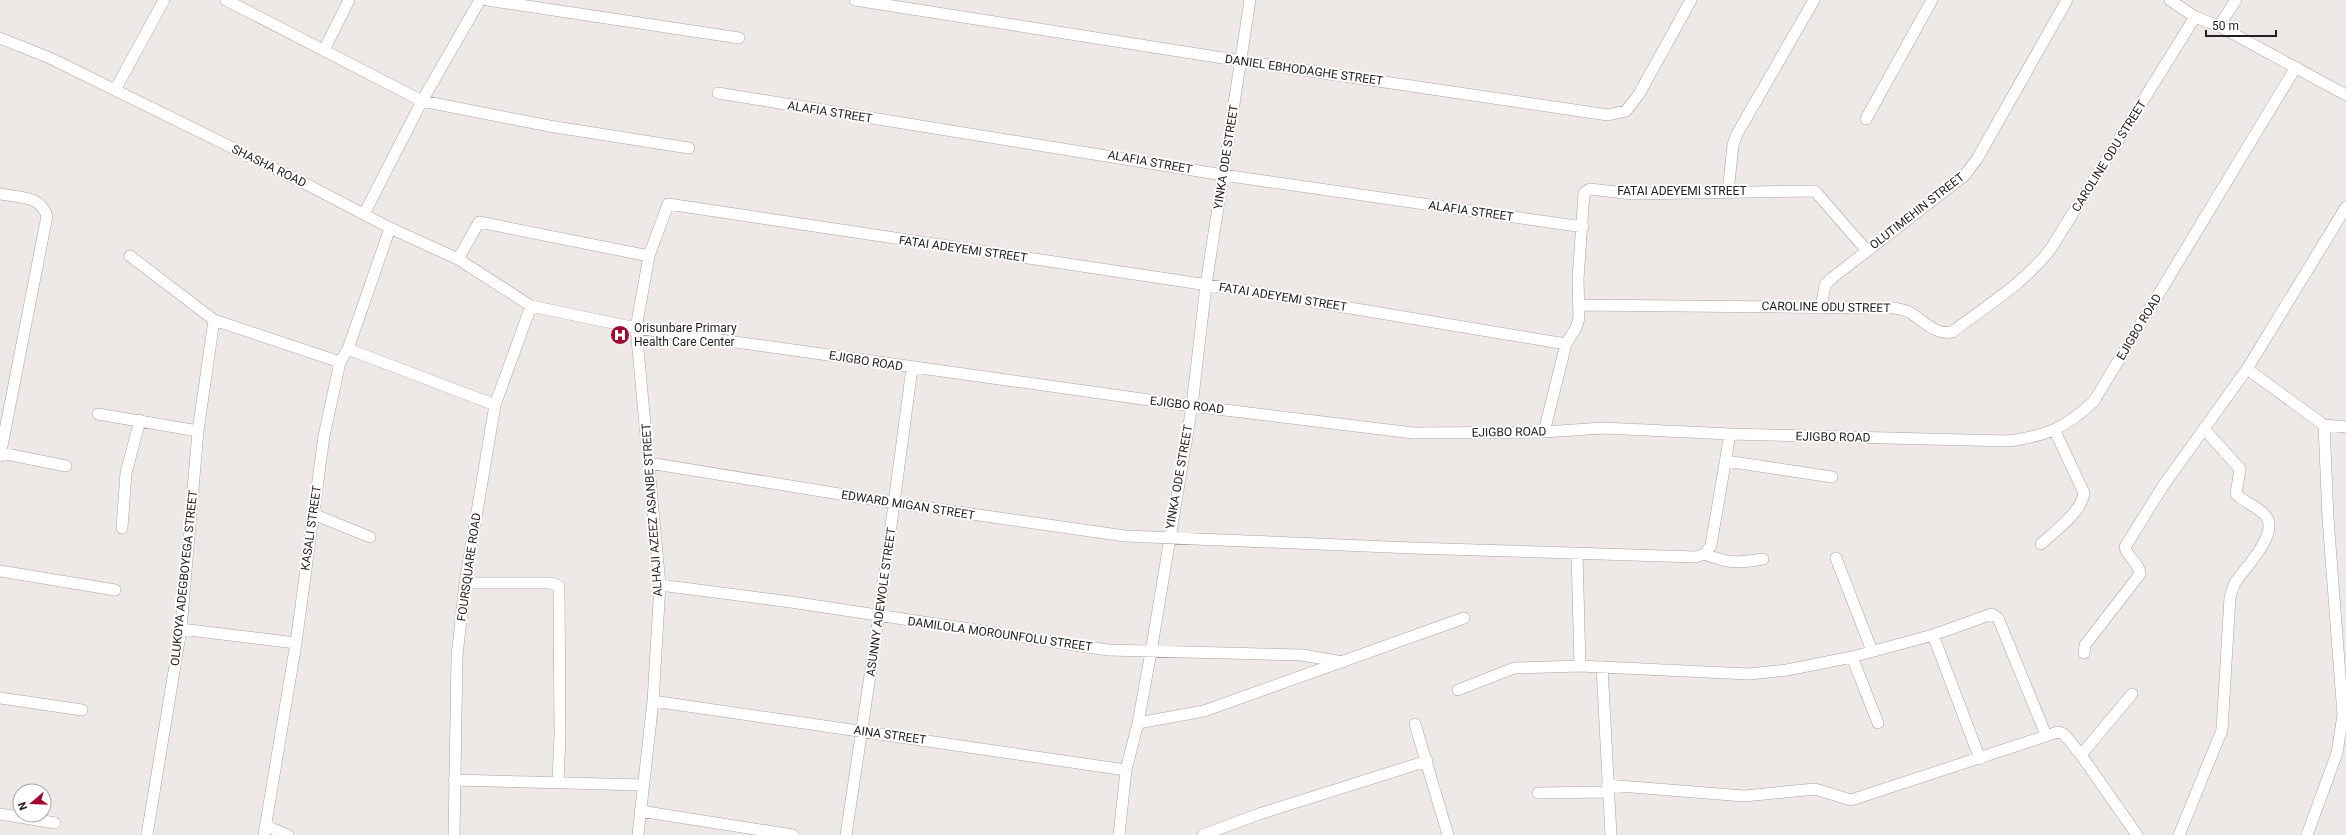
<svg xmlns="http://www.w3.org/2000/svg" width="2346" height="835" viewBox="0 0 2346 835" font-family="Roboto,sans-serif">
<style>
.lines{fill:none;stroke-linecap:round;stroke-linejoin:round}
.minor-casing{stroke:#a9a4a2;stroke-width:12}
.minor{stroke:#fff;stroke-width:11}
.labels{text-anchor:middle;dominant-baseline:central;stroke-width:4;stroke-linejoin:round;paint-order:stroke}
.street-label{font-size:12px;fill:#232120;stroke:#fff}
.poi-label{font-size:12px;fill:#232120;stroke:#fff;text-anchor:start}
</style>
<rect width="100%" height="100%" fill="#eee8e6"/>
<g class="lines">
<defs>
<path id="minor" d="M226,0L422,101L549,126L689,148
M487,0L739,38
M855,0L1242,61L1608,115L1626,111L1639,94L1691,0
M2170,0L2195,17L2219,26L2346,95
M2219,26L2236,0
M0,38L50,58L310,186L390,228L458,259L531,306L636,328L1192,406L1413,433L1544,432L1603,428L1730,434L2008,441C2046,436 2066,428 2094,401L2296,67
M324,50L349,0
M115,90L164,0
M718,93L1223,175L1583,227
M1866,119L1932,0
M1728,192L1733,145L1737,134L1814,0
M0,194C20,198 40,195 47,216L0,456
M364,214L422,101L480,0
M130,256L214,320L340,362
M458,259L479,222L649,256
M1579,305L1894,308C1899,309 1905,310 1909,312C1923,320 1936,336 1952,332C1985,307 2024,283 2050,250L2195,17
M1821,308L1825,285L1832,278L1964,176L1977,159L2067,0
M348,349L495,405
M2247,369L2324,425L2346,427
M98,414L198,431
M1544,432L1566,344L1576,328L1579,318L1578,279L1584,193L1590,189L1633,194L1815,191L1867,251
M1,453L66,466
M1726,461L1832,477
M649,463L895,503L1125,536L1413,548L1695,557L1705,554L1711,545L1730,434
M313,514L370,537
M122,528L126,473L140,420
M2041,544C2056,530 2081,513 2084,493L2055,431
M1577,553L1580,666
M1705,554C1728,564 1740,563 1763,559
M1836,558L1872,651
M0,571L115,590
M465,583H551L559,586L560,735L558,782
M660,585L791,602L1108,650L1302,655L1343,662
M181,629L296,643
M1933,635L1980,759
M2084,653L2085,645L2140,574C2140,564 2127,557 2125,547L2163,486L2247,369L2346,207
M1852,657L1878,723
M1602,667L1611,835
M1458,690L1514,668L1580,666L1749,674L1787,670L1852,657L1933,635L1992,614L1998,618L2046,735
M0,698L82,710
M653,701L1126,770
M1138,723L1204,711L1464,618
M1415,724L1448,835
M2081,755L2132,694
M454,780L643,785
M1607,785L1744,796L1815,789L1851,800L2058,732L2064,734L2081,755L2137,835
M1538,793L1607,792
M640,811L793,835
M0,814L55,823
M266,826L288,835
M147,835L181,629L198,431L214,320
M264,835L296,643L324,436L340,362L348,349L390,228
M454,835L457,656L465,583L495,405L531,306
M638,835L653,701L660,585L636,328L649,256L668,204L1248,291L1566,344
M846,835L879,616L912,368
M1119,835L1126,770L1138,723L1151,652L1192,406L1206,285L1250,0
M1203,835L1259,814L1427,761
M2179,835L2222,730L2230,597C2232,592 2233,585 2237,580C2247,566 2282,530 2264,514C2256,506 2244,502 2236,494L2240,469L2205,430
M2307,835L2337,753L2343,715L2328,518L2324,425"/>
</defs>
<use href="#minor" class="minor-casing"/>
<use href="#minor" class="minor"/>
</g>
<defs>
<symbol id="hospital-disc" viewBox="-11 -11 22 22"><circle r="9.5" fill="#a30631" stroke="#fff"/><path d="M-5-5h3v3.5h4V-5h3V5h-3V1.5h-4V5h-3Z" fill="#fff"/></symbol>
</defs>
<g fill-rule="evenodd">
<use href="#hospital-disc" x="609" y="324" width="22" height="22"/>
</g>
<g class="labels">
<g class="street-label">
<text transform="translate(1304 70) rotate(8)">DANIEL EBHODAGHE STREET</text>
<text transform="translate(830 112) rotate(9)">ALAFIA STREET</text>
<text transform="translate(2109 156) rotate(-58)">CAROLINE ODU STREET</text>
<text transform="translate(1226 157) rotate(-81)">YINKA ODE STREET</text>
<text transform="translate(1150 162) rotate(10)">ALAFIA STREET</text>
<text transform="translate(269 166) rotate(26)">SHASHA ROAD</text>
<text x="1682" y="191">FATAI ADEYEMI STREET</text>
<text transform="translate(1471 211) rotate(8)">ALAFIA STREET</text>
<text transform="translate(1917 211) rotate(-38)">OLUTIMEHIN STREET</text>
<text transform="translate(963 249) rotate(8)">FATAI ADEYEMI STREET</text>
<text transform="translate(1283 297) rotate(9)">FATAI ADEYEMI STREET</text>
<text transform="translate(1826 307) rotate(1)">CAROLINE ODU STREET</text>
<text transform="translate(2139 327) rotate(-59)">EJIGBO ROAD</text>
<text transform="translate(866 361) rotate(9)">EJIGBO ROAD</text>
<text transform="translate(1187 405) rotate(7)">EJIGBO ROAD</text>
<text transform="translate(1509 432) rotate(-1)">EJIGBO ROAD</text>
<text transform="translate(1833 437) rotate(1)">EJIGBO ROAD</text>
<text transform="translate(1179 477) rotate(-80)">YINKA ODE STREET</text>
<text transform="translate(908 505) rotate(9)">EDWARD MIGAN STREET</text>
<text transform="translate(652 510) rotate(-94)">ALHAJI AZEEZ ASANBE STREET</text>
<text transform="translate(311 528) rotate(-82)">KASALI STREET</text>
<text transform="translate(469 567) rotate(-82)">FOURSQUARE ROAD</text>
<text transform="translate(184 578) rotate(-84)">OLUKOYA ADEGBOYEGA STREET</text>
<text transform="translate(881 602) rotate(-82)">ASUNNY ADEWOLE STREET</text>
<text transform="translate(1000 634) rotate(8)">DAMILOLA MOROUNFOLU STREET</text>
<text transform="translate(890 735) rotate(8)">AINA STREET</text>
</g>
<g class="poi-label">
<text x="634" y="328">Orisunbare Primary<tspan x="634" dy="14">Health Care Center</tspan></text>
</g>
</g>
<g transform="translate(32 803) rotate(251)"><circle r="19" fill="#ffffff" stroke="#a7a6a6"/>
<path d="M0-3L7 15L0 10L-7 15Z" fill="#a30631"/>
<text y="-6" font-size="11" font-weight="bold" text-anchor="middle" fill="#232120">N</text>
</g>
<path d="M2206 30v6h70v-6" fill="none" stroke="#232120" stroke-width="2"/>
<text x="2212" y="30" font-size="12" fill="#232120" stroke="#ffffff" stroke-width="3" paint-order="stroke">50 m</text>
</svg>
